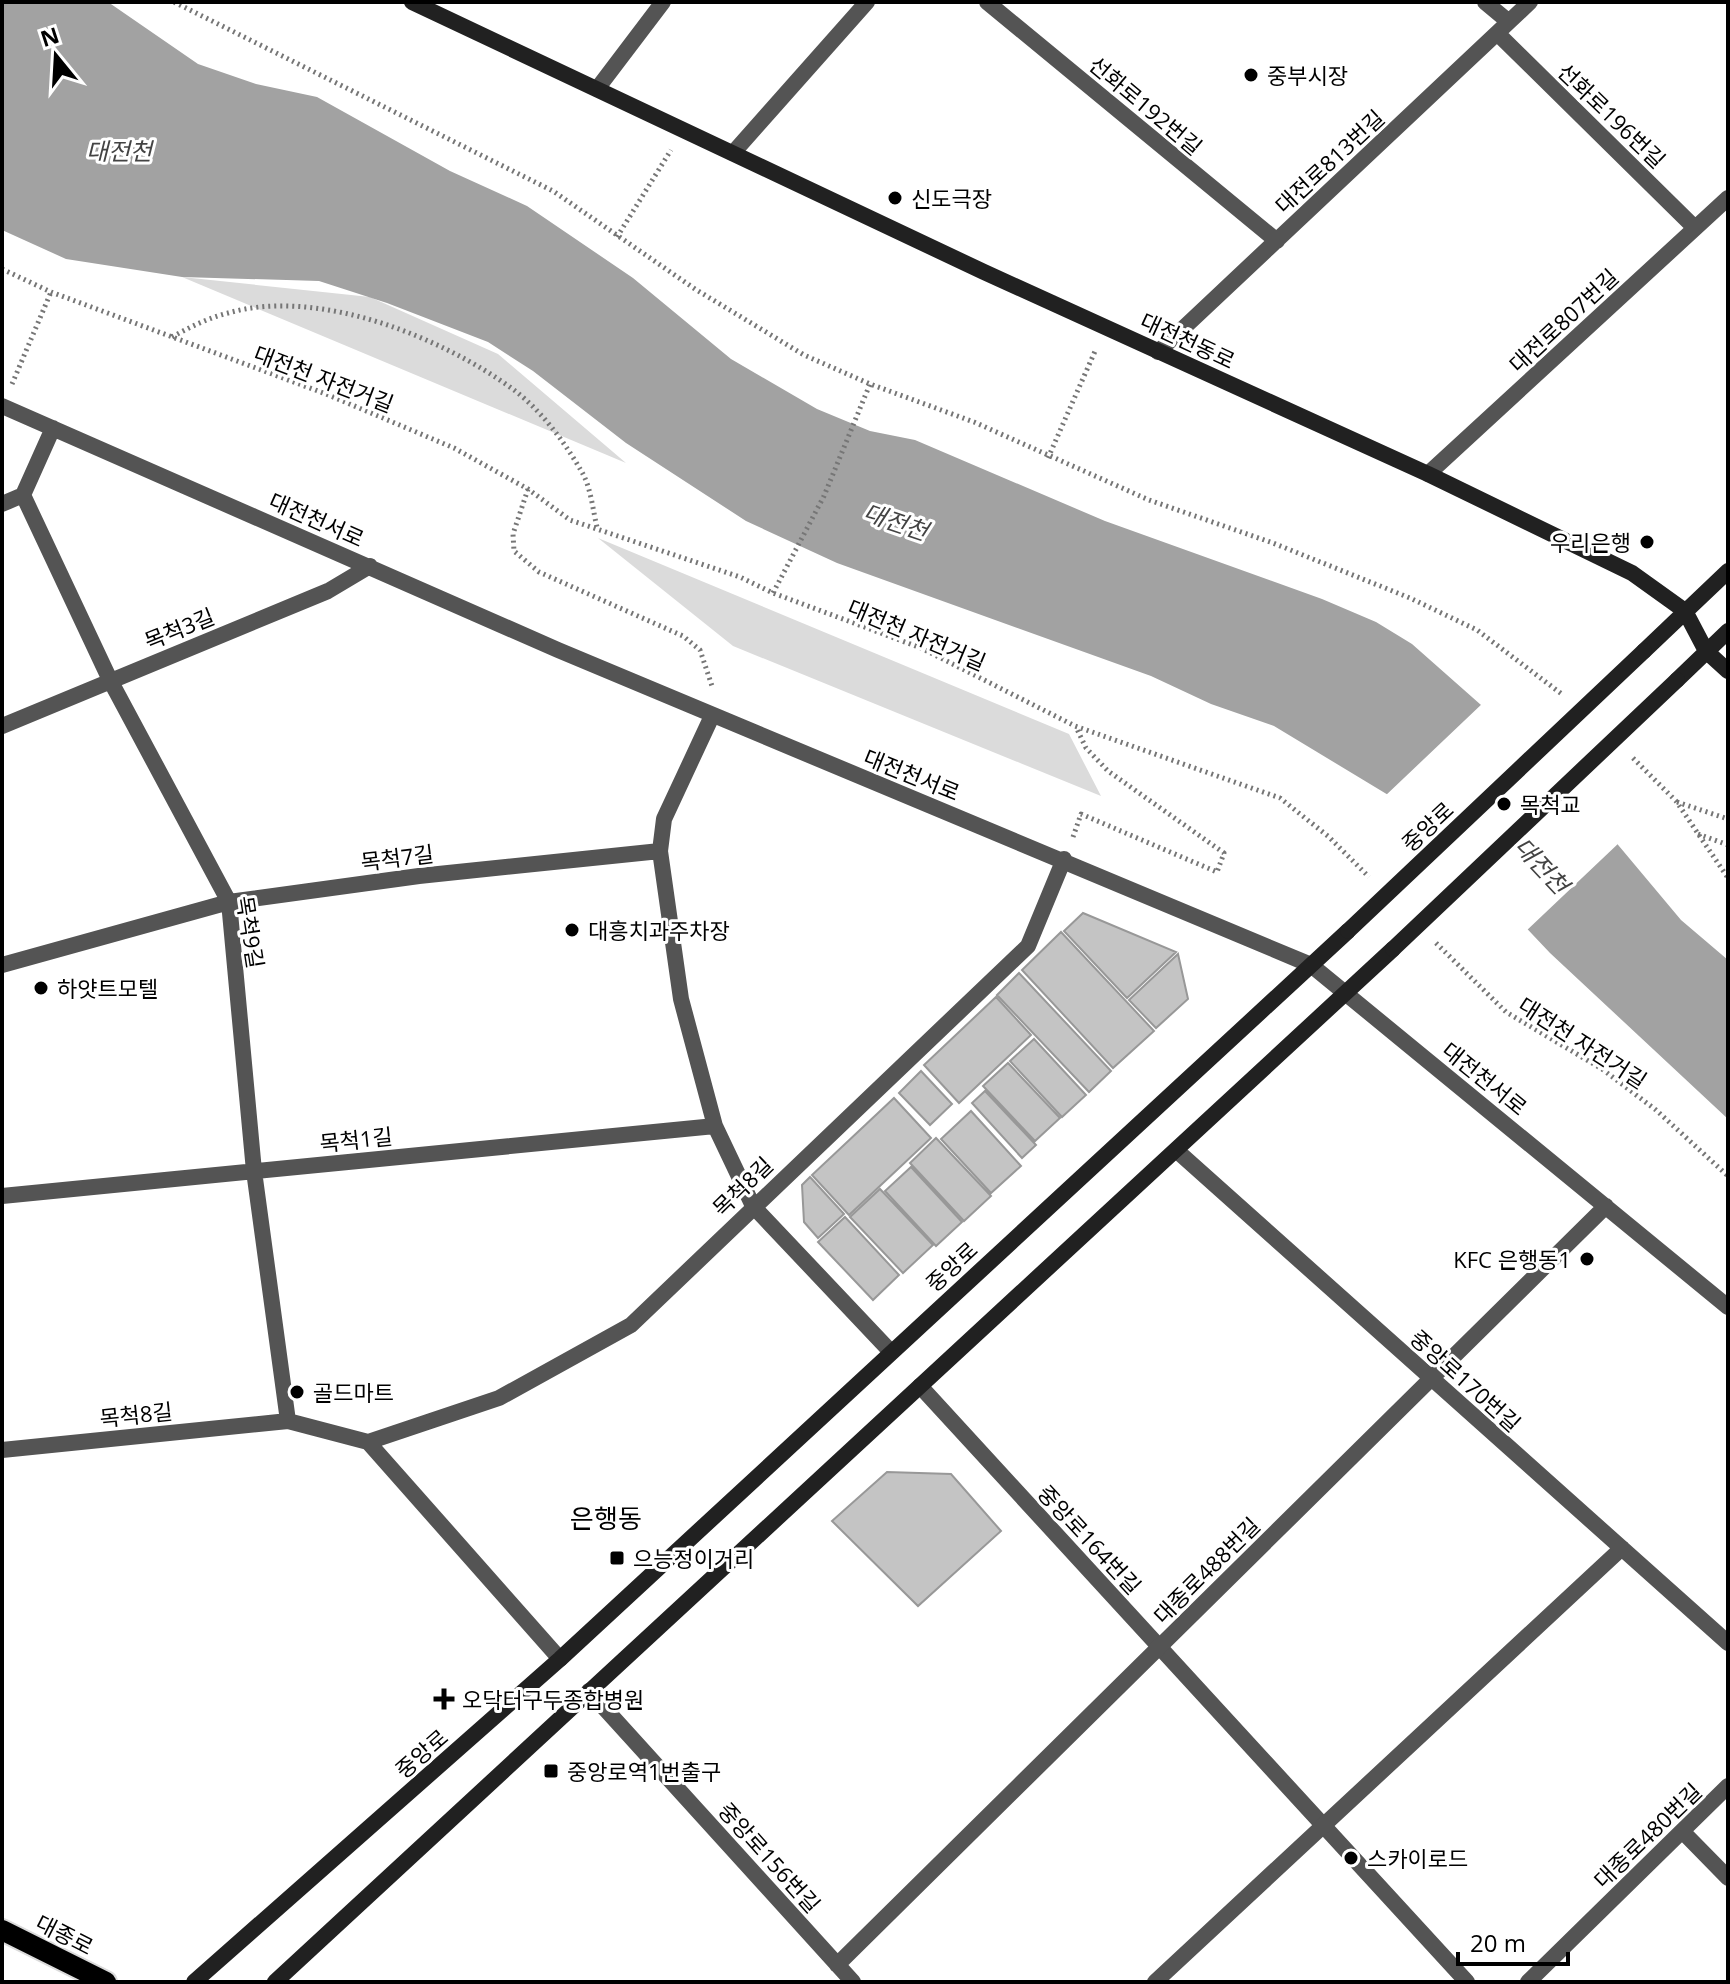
<svg xmlns="http://www.w3.org/2000/svg" width="1730" height="1984" viewBox="0 0 1730 1984" font-family="'Open Sans','Noto Sans KR',sans-serif">
<style>
.green{fill:#dbdbdb}
.water{fill:#a2a2a2}
.pier{fill:#fff}
.building{fill:#c4c4c4;stroke:#989898;stroke-width:2}
.lines{fill:none;stroke-linecap:round;stroke-linejoin:round}
.primary-casing{stroke:#dbdbdb;stroke-width:24}
.path{stroke:#767676;stroke-width:5;stroke-dasharray:2 4;stroke-linecap:butt}
.pedestrian{stroke:#545454;stroke-width:16}
.minor{stroke:#545454;stroke-width:16}
.secondary{stroke:#212121;stroke-width:16}
.primary{stroke:#000;stroke-width:20}
.secondary-bridge{stroke:#212121;stroke-width:16}
.poi-dot{fill:#000;stroke:#fff;stroke-width:3}
.labels{text-anchor:middle;dominant-baseline:central;stroke-width:6;stroke-linejoin:round;paint-order:stroke}
.poi-label{font-size:22px;fill:#000;stroke:#fff;text-anchor:start}
.street-label{font-size:22px;fill:#000;stroke:#fff}
.water-label{font-size:24px;font-style:italic;fill:#434343;stroke:#fff}
.quarter-label{font-size:26px;fill:#000;stroke:#fff}
</style>
<rect width="100%" height="100%" fill="#fff"/>
<path class="green" d="M182,277L370,297L498,354L626,463Z
M598,538L1069,734L1101,796L733,646Z"/>
<path class="water" d="M2,2H108L198,64L256,84L317,97L450,171L527,206L633,278L731,359L817,409L870,431L915,440L1105,521L1322,599L1376,622L1412,644L1557,772L1681,920L1728,960V1119L1550,953L1418,813L1274,726L1211,704L1151,676L837,563L746,521L626,443L533,371L488,342L387,303L319,281L182,277L66,259L2,230Z"/>
<path class="pier" d="M1484,702L1560,769L1621,841L1525,932L1416,816L1384,797Z"/>
<path class="building" d="M1083,913L1176,952L1127,998L1064,931Z
M1061,932L1154,1031L1113,1068L1022,970Z
M1178,954L1188,999L1156,1028L1129,1000Z
M1019,973L1111,1071L1089,1092L997,995Z
M996,997L1031,1035L959,1103L924,1065Z
M1034,1039L1086,1095L1062,1117L1010,1061Z
M1008,1063L1060,1118L1035,1141L983,1086Z
M921,1071L952,1104L930,1125L899,1093Z
M985,1091L1036,1145L1022,1158L972,1103Z
M894,1098L931,1138L849,1215L812,1175Z
M971,1111L1021,1166L991,1193L941,1139Z
M936,1138L991,1196L964,1221L910,1163Z
M911,1167L962,1222L936,1246L885,1191Z
M810,1177L844,1214L818,1238L804,1222L802,1185Z
M880,1189L933,1245L903,1273L850,1217Z
M845,1217L899,1275L873,1300L818,1242Z
M887,1472L951,1474L1001,1531L918,1606L832,1521Z"/>
<g class="lines">
<defs>
<path id="primary" d="M2,1930L106,1982"/>
</defs>
<use href="#primary" class="primary-casing"/>
<path class="path" d="M174,2L553,191L695,289L804,355L870,384L974,422L1149,500L1273,543L1410,598L1477,630L1563,695
M617,237L671,150
M2,269L51,292L326,394L454,448L528,489L570,520L740,577L773,593L921,648L1075,726L1280,798L1329,837L1369,877
M172,337C190,327 208,318 228,313C318,287 442,337 514,390C542,411 566,444 583,474C591,489 593,511 597,527
M12,384L51,292
M1048,458L1096,349
M528,489L513,534L514,551L539,572L683,636L700,650L712,686
M773,593L824,496L870,384
M1633,758L1676,801L1728,878
M1677,802L1728,819
M1698,834L1728,845
M1073,837L1081,814L1217,872L1224,853L1108,771L1086,748L1076,727
M1436,943L1506,1012L1602,1069L1656,1110L1728,1176"/>
<path class="pedestrian" d="M920,1386L1467,1982"/>
<path class="minor" d="M987,2L1277,241
M1485,2L1509,22
M1497,33L1695,228
M597,89L663,2
M733,153L867,2
M1158,352L1530,2
M2,406L558,650L1311,965L1728,1307
M1428,474L1728,198
M23,495L110,680L229,902L254,1171L288,1421
M2,504L23,495L53,428
M712,716L664,819L660,851L681,999L715,1126L753,1206L891,1352
M2,726L328,591L370,566
M2,965L229,902L419,876L660,851
M1176,1150L1728,1643
M2,1196L715,1126
M368,1442L499,1398L631,1325L1028,946L1064,859
M2,1450L288,1421L368,1442L560,1659
M589,1691L853,1982
M1682,1831L1728,1878
M837,1965L1606,1206
M1155,1982L1622,1548
M1528,1982L1728,1786"/>
<path class="secondary" d="M412,2L984,272L1428,474L1632,573L1685,611L1706,651L1728,671
M1644,651L1728,571
M1677,680L1728,631
M194,1982L560,1659L1348,931
M275,1982L1393,949"/>
<use href="#primary" class="primary"/>
<path class="secondary-bridge" d="M1348,931L1644,651
M1393,949L1677,680"/>
</g>
<g class="poi-dot">
<circle cx="1251" cy="75" r="8"/>
<circle cx="895" cy="198" r="8"/>
<circle cx="1647" cy="542" r="8"/>
<circle cx="1504" cy="804" r="8"/>
<circle cx="572" cy="930" r="8"/>
<circle cx="41" cy="988" r="8"/>
<circle cx="1587" cy="1259" r="8"/>
<circle cx="297" cy="1392" r="8"/>
<rect x="609" y="1550" width="16" height="16" rx="4"/>
<path d="M440 1687h8v8h8v8h-8v8h-8v-8h-8v-8h8z"/>
<rect x="543" y="1763" width="16" height="16" rx="4"/>
<circle cx="1351" cy="1858" r="8"/>
</g>
<g class="labels">
<g class="poi-label">
<text x="1267" y="75">중부시장</text>
<text x="911" y="198">신도극장</text>
<text x="1631" y="542" text-anchor="end">우리은행</text>
<text x="1520" y="804">목척교</text>
<text x="588" y="930">대흥치과주차장</text>
<text x="57" y="988">하얏트모텔</text>
<text x="1571" y="1259" text-anchor="end">KFC 은행동1</text>
<text x="313" y="1392">골드마트</text>
<text x="633" y="1558">으능정이거리</text>
<text x="462" y="1699">오닥터구두종합병원</text>
<text x="567" y="1771">중앙로역1번출구</text>
<text x="1367" y="1858">스카이로드</text>
</g>
<g class="street-label">
<text transform="translate(1146 105) rotate(40)">선화로192번길</text>
<text transform="translate(1612 115) rotate(44)">선화로196번길</text>
<text transform="translate(1329 161) rotate(-43)">대전로813번길</text>
<text transform="translate(1563 320) rotate(-43)">대전로807번길</text>
<text transform="translate(1188 340) rotate(25)">대전천동로</text>
<text transform="translate(324 378) rotate(21)">대전천 자전거길</text>
<text transform="translate(317 519) rotate(24)">대전천서로</text>
<text transform="translate(179 628) rotate(-22)">목척3길</text>
<text transform="translate(917 634) rotate(23)">대전천 자전거길</text>
<text transform="translate(912 774) rotate(22)">대전천서로</text>
<text transform="translate(1427 826) rotate(-43)">중앙로</text>
<text transform="translate(397 857) rotate(-7)">목척7길</text>
<text transform="translate(251 932) rotate(81)">목척9길</text>
<text transform="translate(1583 1042) rotate(33)">대전천 자전거길</text>
<text transform="translate(1485 1078) rotate(39)">대전천서로</text>
<text transform="translate(356 1139) rotate(-6)">목척1길</text>
<text transform="translate(742 1186) rotate(-44)">목척8길</text>
<text transform="translate(951 1266) rotate(-43)">중앙로</text>
<text transform="translate(1466 1380) rotate(42)">중앙로170번길</text>
<text transform="translate(136 1414) rotate(-6)">목척8길</text>
<text transform="translate(1090 1539) rotate(47)">중앙로164번길</text>
<text transform="translate(1206 1570) rotate(-45)">대종로488번길</text>
<text transform="translate(421 1753) rotate(-41)">중앙로</text>
<text transform="translate(1647 1835) rotate(-44)">대종로480번길</text>
<text transform="translate(770 1857) rotate(48)">중앙로156번길</text>
<text transform="translate(65 1934) rotate(27)">대종로</text>
</g>
<g class="water-label">
<text x="119" y="150">대전천</text>
<text transform="translate(896 521) rotate(19)">대전천</text>
<text transform="translate(1542 865) rotate(47)">대전천</text>
</g>
<g class="quarter-label">
<text x="606" y="1518">은행동</text>
</g>
</g>
<rect width="1730" height="1984" fill="none" stroke="#000000" stroke-width="8"/>
<g transform="translate(56 56) rotate(342)" stroke="#ffffff" stroke-width="6" paint-order="stroke">
<path d="M0-6L14 30L0 20L-14 30Z" fill="#000000"/>
<text y="-12" font-size="22" font-weight="bold" text-anchor="middle" fill="#000000">N</text>
</g>
<path d="M1458 1952v12h110v-12" fill="none" stroke="#000000" stroke-width="4"/>
<text x="1470" y="1952" font-size="24" fill="#000000" stroke="#ffffff" stroke-width="6" paint-order="stroke">20 m</text>
</svg>
